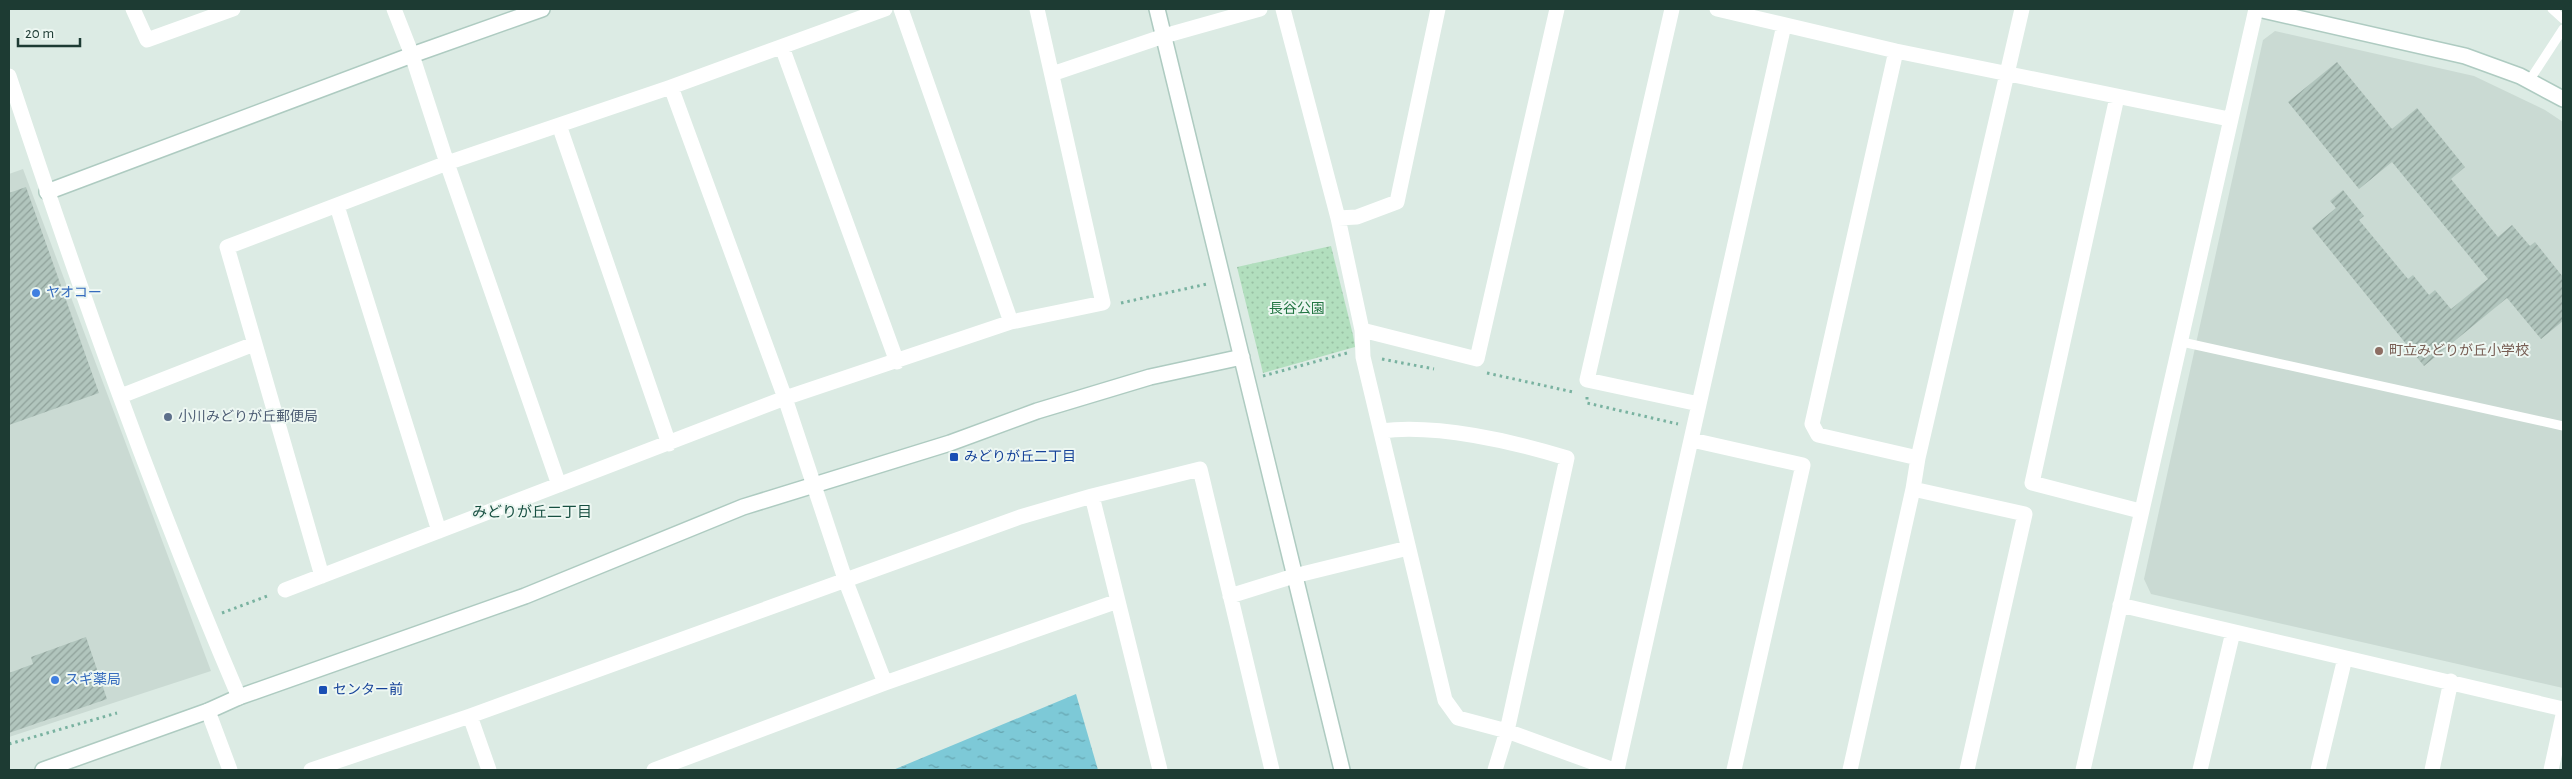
<svg xmlns="http://www.w3.org/2000/svg" width="2572" height="779" viewBox="0 0 2572 779" font-family="'Alegreya Sans','Noto Sans JP',sans-serif">
<style>
.built{fill:#cadad3}
.park{fill:url(#park-dots)}
.water{fill:url(#water-ripples)}
.building{fill:url(#building-hatch)}
.lines{fill:none;stroke-linecap:round;stroke-linejoin:round}
.secondary-casing{stroke:#aecbc1;stroke-width:18}
.path{stroke:#79b2a0;stroke-width:3;stroke-dasharray:2.5 4;stroke-linecap:butt}
.lane{stroke:#fff;stroke-width:9}
.street{stroke:#fff;stroke-width:15}
.secondary{stroke:#fff;stroke-width:15}
.shop-dot{fill:#3f7fe0;stroke:#edf7f2;stroke-width:2}
.education-dot{fill:#8d6e63;stroke:#edf7f2;stroke-width:2}
.service-dot{fill:#5c6f8a;stroke:#edf7f2;stroke-width:2}
.transit-dot{fill:#1a4fb4;stroke:#edf7f2;stroke-width:2}
.labels{text-anchor:middle;dominant-baseline:central;stroke-width:4;stroke-linejoin:round;paint-order:stroke}
.shop-label{font-size:14px;fill:#366cbe;stroke:#edf7f2;text-anchor:start}
.park-label{font-size:14px;fill:#237643;stroke:#edf7f2}
.education-label{font-size:14px;fill:#785e54;stroke:#edf7f2;text-anchor:start}
.service-label{font-size:14px;fill:#4e5e75;stroke:#edf7f2;text-anchor:start}
.transit-label{font-size:14px;fill:#164399;stroke:#edf7f2;text-anchor:start}
.neighbourhood-label{font-size:15px;fill:#174f41;stroke:#edf7f2}
</style>
<defs>
<pattern id="park-dots" width="8" height="8" patternUnits="userSpaceOnUse" patternTransform="scale(1.25)"><rect width="8" height="8" fill="#b2dfbe"/><path d="M2 2h.1M6 6h.1" fill="none" stroke="#99c0a4" stroke-width="1.8" stroke-linecap="round"/></pattern>
<pattern id="water-ripples" width="26" height="14" patternUnits="userSpaceOnUse" patternTransform="scale(1.25)"><rect width="26" height="14" fill="#7dc9d7"/><path d="M2 4q2-2 4 0t4 0M15 11q2-2 4 0t4 0" fill="none" stroke="#66a4af"/></pattern>
<pattern id="building-hatch" width="6" height="6" patternUnits="userSpaceOnUse" patternTransform="scale(1.25)"><rect width="6" height="6" fill="#b1c5bd"/><path d="M-1 1l2-2M0 6l6-6M5 7l2-2" fill="none" stroke="#8fa19a"/></pattern>
</defs>
<rect width="100%" height="100%" fill="#dcebe4"/>
<path class="built" d="M2275,31L2474,76L2545,110L2563,122V688L2151,594L2144,579L2263,40Z
M23,169L211,671L9,737V174Z"/>
<path class="park" d="M1331,246L1353,335L1355,347L1263,373L1237,267Z"/>
<path class="water" d="M1076,694L1098,770H893Z"/>
<path class="building" d="M2337,62L2392,129L2417,108L2465,167L2451,179L2498,237L2512,225L2530,246L2535,242L2563,277V321L2541,339L2507,298L2424,366L2312,228L2336,208L2330,201L2343,190L2364,216L2359,220L2408,279L2413,275L2429,295L2435,290L2451,309L2488,279L2392,162L2359,189L2288,102Z
M26,187L99,393L9,425V193Z
M86,637L107,699L9,733V673L33,664L31,657Z"/>
<g class="lines">
<defs>
<path id="secondary" d="M1157,9L1342,770
M2258,9L2465,56L2520,76L2563,99
M47,192L412,55L542,9
M43,770L208,711L239,697L525,596L743,507L950,443L1037,411L1150,377L1242,357"/>
</defs>
<use href="#secondary" class="secondary-casing"/>
<path class="path" d="M1121,303L1207,284
M1382,359L1434,369
M1487,373L1573,392
M1263,376L1347,353
M1587,397V403L1678,424
M222,613L270,595
M9,744L117,713"/>
<path class="lane" d="M2552,9L2563,19
M2529,81L2563,29
M2182,342L2563,426"/>
<path class="street" d="M133,9L147,40L233,9
M394,9L412,55L447,163L559,485
M901,9L1011,322
M1283,9L1338,218L1362,330L1363,357L1445,700L1458,718L1507,731L1614,770
M1672,9L1587,380L1699,404
M1717,9L1896,51L2229,119
M782,47L897,362
M1896,51L1812,424L1818,435L1918,458
M1052,74L1164,36L1260,9
M9,76C78,285 152,494 239,697
M671,87L785,398L846,582L885,683
M2117,97L2032,483L2140,511
M559,125L669,444
M337,206L439,531
M1338,218L1357,217L1397,202L1438,9
M1362,330L1477,359L1557,9
M121,396L254,344
M1381,431C1437,424 1512,441 1567,458L1507,731L1495,770
M1692,440L1803,465L1734,770
M1913,489L2025,514L1967,770
M1092,496L1118,601
M322,576L227,247L447,163L671,87L885,9
M285,590L785,398L1011,322L1103,303L1037,9
M1230,596L1294,576L1408,548
M2120,605L2563,709
M208,711L230,770
M470,716L489,770
M311,770L470,716L1020,517L1092,496L1200,469L1272,770
M654,770L885,683L1118,601L1160,770
M1617,770L1784,25
M1850,770L1913,489L1918,458L2022,9
M2083,770L2256,9
M2200,770L2233,632
M2318,770L2345,658
M2432,770L2451,681
M2551,770L2563,715"/>
<use href="#secondary" class="secondary"/>
</g>
<g class="shop-dot">
<circle cx="36" cy="293" r="5"/>
<circle cx="55" cy="680" r="5"/>
</g>
<circle class="education-dot" cx="2379" cy="351" r="5"/>
<circle class="service-dot" cx="168" cy="417" r="5"/>
<g class="transit-dot">
<rect x="949" y="452" width="10" height="10" rx="2.5"/>
<rect x="318" y="685" width="10" height="10" rx="2.5"/>
</g>
<g class="labels">
<g class="shop-label">
<text x="46" y="293">ヤオコー</text>
<text x="65" y="680">スギ薬局</text>
</g>
<g class="park-label">
<text x="1297" y="309">長谷公園</text>
</g>
<g class="education-label">
<text x="2389" y="351">町立みどりが丘小学校</text>
</g>
<g class="service-label">
<text x="178" y="417">小川みどりが丘郵便局</text>
</g>
<g class="transit-label">
<text x="964" y="457">みどりが丘二丁目</text>
<text x="333" y="690">センター前</text>
</g>
<g class="neighbourhood-label">
<text x="532" y="512">みどりが丘二丁目</text>
</g>
</g>
<rect width="2572" height="779" fill="none" stroke="#1d3b33" stroke-width="20"/>
<path d="M18 38v8h62v-8" fill="none" stroke="#1d3b33" stroke-width="2.5"/>
<text x="25" y="38" font-size="15" fill="#1d3b33" stroke="#edf7f2" stroke-width="4" paint-order="stroke">20 m</text>
</svg>
